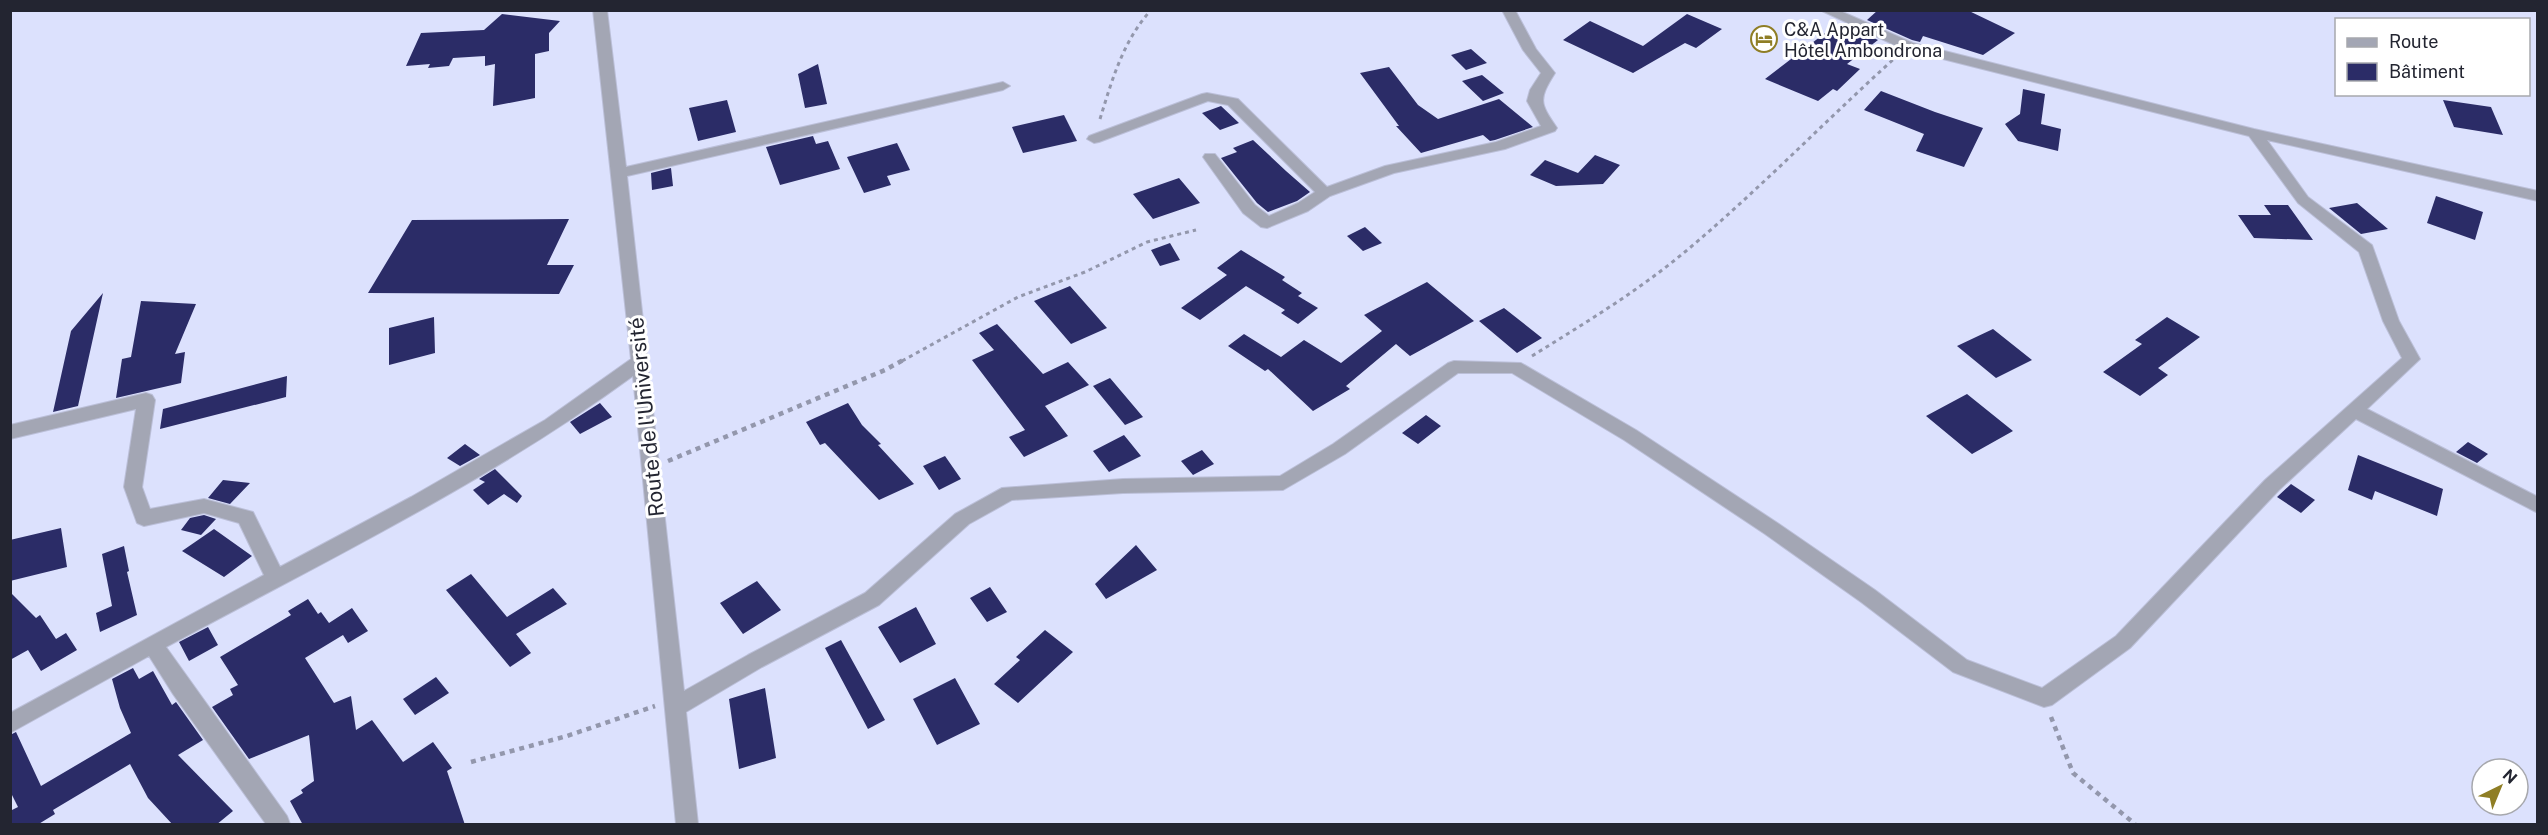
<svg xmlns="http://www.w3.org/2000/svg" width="2548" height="835" viewBox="0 0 2548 835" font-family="'Public Sans',sans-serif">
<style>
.building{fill:#2b2c67}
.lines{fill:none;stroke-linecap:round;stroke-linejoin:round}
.minor-casing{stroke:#bbbfd8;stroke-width:2}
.path-far1{stroke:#9397ac;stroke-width:3;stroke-dasharray:4 4;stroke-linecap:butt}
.path{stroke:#9397ac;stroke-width:4.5;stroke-dasharray:5 5;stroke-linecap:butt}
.minor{fill:#a3a6b4;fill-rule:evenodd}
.labels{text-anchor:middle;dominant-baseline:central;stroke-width:6;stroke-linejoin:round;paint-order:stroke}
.far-poi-label{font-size:18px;fill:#232531;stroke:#fff;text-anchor:start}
.street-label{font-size:21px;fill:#232531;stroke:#fff}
</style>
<rect width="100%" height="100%" fill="#dce1fd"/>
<path class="building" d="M1878,10H1967L2015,33L1983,55L1923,36L1920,42L1912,40L1867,20Z
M502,14L560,21L549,33V51L535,54V98L493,106L495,64L485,66V56L453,58L449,66L428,68L430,64L406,66L421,33L484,30Z
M1687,14L1722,29L1696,48L1685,43L1633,73L1563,40L1590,21L1643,46Z
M1829,30L1848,39L1857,30L1878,40L1847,64L1860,69L1837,91L1833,89L1818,101L1765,79Z
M1471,49L1487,63L1466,70L1451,55Z
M818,64L827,104L805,108L798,74Z
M1389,67L1418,105L1438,119L1499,99L1533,127L1495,140L1490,141L1483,135L1421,153L1396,126H1399L1360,73Z
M1482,75L1504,93L1483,101L1462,81Z
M2023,89L2045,94L2041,124L2061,129L2058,151L2018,141L2005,124L2020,114Z
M1881,91L1935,112L1983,128L1964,167L1916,151L1924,134L1864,110Z
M727,100L736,132L698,141L689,108Z
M2443,100L2491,107L2503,135L2454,127Z
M1221,106L1239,123L1220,130L1202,113Z
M1064,115L1077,141L1023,153L1012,127Z
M813,136L816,144L828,141L840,169L780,185L766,147Z
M1253,140L1286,171L1310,192L1297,201L1268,212L1257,203L1221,158L1237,152L1233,148Z
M897,143L910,170L887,176L891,185L864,193L847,157Z
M1595,155L1620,165L1603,184L1556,186L1530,175L1545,160L1578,173Z
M671,168L673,186L652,190L651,173Z
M1179,178L1200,203L1153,219L1133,194Z
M2436,196L2483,212L2475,240L2427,223Z
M2357,203L2388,229L2361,234L2329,208Z
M2264,205H2288L2313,240L2254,238L2238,215H2271Z
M569,219L547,265H574L559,294L368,293L412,220Z
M1365,227L1382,243L1363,251L1347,236Z
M1170,243L1180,260L1160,266L1151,250Z
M1241,250L1285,277L1282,280L1302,293L1298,296L1318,308L1298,324L1281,313L1285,310L1246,286L1200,320L1181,308L1227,275L1217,268Z
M1427,282L1474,321L1410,356L1396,344L1346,386L1350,389L1313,411L1268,369L1265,371L1228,346L1244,334L1281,357L1304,340L1341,363L1382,331L1364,315Z
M1070,286L1107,328L1071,344L1034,301Z
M103,293L78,406L53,412L71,331Z
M141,301L196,304L175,354L185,352L181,383L116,398L122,359L131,357Z
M1504,308L1542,338L1517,353L1479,321Z
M434,317L435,353L389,365V328Z
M2167,317L2200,337L2158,368L2168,375L2140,396L2103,372L2142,344L2135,340Z
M997,324L1043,374L1068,362L1089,385L1045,406L1068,436L1024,457L1009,437L1025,430L972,360L994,350L979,333Z
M1993,329L2032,360L1996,378L1957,346Z
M287,376L286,397L160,429L163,409Z
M1110,378L1143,417L1125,425L1093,386Z
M1967,394L2013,431L1972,454L1926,416Z
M600,403L612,417L580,434L570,422Z
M848,403L862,425L881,444L878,445L914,484L879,500L825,443L820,445L806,422Z
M1426,415L1441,426L1418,444L1402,433Z
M1124,435L1141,456L1109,472L1093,451Z
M2468,442L2488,454L2477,463L2456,452Z
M465,444L480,455L460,466L447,458Z
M1202,450L1214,464L1193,475L1181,461Z
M2358,455L2443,489L2437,516L2375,491L2372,500L2348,490Z
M945,456L961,479L939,490L923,466Z
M495,469L522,496L517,503L504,494L488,505L473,490L485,482L479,479Z
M223,480L250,483L230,504L208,498Z
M2291,484L2315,500L2301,513L2277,497Z
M204,515L216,519L201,535L181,530L190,518Z
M61,528L67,567L10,581V540Z
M214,529L252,556L224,577L182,551Z
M1136,545L1157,570L1106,599L1095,584Z
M124,546L129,571L127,572L137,615L100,632L96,613L112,606L102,554Z
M471,574L507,617L553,588L567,604L516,634L531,653L510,667L446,590Z
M757,581L781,610L743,634L720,603Z
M990,587L1007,612L987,622L970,598Z
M10,592L36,618L40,615L56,639L66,633L77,650L41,671L28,650L10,660Z
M308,599L318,614L321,612L329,623L352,608L368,631L348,643L343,635L305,658L334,703L351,696L356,730L372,720L403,762L433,742L452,768L447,771L465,825H303L290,801L303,793L301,790L314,781L309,735L249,759L212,707L233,695L230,689L238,685L220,657L291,615L288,611Z
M916,607L936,644L900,663L878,627Z
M208,627L218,645L189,661L179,642Z
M1045,630L1073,652L1018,703L994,684L1020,660L1016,657Z
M841,640L885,720L868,729L825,648Z
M133,668L139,679L153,671L172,705L176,702L203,740L178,755L233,811L216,825H173L148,798L130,764L53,810L55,814L37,825H10V811L18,807L10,791V735L16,732L41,786L131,733L120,708L112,679Z
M436,677L449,693L415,715L403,699Z
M955,678L980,724L937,745L913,699Z
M765,688L776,758L739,769L729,699Z"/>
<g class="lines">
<defs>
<path id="minor" d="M593,10H607L626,167L1003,82L1010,86L1003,90L627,176L684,691L748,655L865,593L955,514L1002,488L1123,479L1280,476L1333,444L1448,363L1454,361L1521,363L1636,430L1779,524L1875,590L1967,660L2042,688L2116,636L2265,480L2402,358L2383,321L2359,252L2298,203L2249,136L1903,49L1820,10H1838L1913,43L2254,129L2538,191V201L2267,140L2308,197L2372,245L2399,321L2420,359L2367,409L2538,497V513L2356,419L2279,490L2130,648L2052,705L2044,707L1953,672L1861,602L1765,534L1624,440L1512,373H1458L1345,454L1283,490L1123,493L1012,500L969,524L879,605L762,667L686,712L698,824H676L633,376C487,483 323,562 166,647L287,816L290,824H266L173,694L149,656L10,733V713L264,575L239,523L204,513L144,526L137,523L124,487L136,409L10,439V425L146,393L152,395L155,400L142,487L150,509L204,499L253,512L280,567L411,497L545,420L631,359Z
M1502,10H1515L1536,49L1555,73C1538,100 1540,103 1557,128L1555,131L1505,149L1394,173L1330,196L1308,211L1267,228L1261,227L1243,213L1203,157L1205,154H1215L1255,205L1269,216L1298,203L1315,192L1228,105L1208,101L1099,142L1094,143L1087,139L1089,136L1202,94L1207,93L1233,98L1238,99L1327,187L1385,166L1496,142L1541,126L1527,101L1530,90L1541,73L1523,50Z"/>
</defs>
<use href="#minor" class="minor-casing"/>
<path class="path-far1" d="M1100,119C1112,80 1123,41 1151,10
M1532,356C1585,323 1638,291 1686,251C1759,190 1825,121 1896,57
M902,361L1018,297L1085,272L1147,242L1196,230"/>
<path class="path" d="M668,461L885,370L905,359
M2051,717L2073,773L2135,824
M471,762L567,736L655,706"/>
<use href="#minor" class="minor"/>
</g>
<defs>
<symbol id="hotel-ring" viewBox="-11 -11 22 22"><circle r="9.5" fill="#fff" stroke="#8f7e25" stroke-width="1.5"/><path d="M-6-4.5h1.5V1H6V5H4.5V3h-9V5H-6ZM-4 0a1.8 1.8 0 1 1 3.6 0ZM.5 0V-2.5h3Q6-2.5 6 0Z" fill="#8f7e25"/></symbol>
</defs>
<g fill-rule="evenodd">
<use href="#hotel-ring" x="1749" y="24" width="30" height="30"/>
</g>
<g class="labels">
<g class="far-poi-label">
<text x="1784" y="29">C&amp;A Appart<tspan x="1784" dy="21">Hôtel Ambondrona</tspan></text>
</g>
<g class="street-label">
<text transform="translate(646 417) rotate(-96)">Route de l'Université</text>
</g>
</g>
<rect width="2548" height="835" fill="none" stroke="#232531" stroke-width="24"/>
<rect x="2335" y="18" width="195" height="78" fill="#ffffff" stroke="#a7a8ad" stroke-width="1.5"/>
<rect x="2347" y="38" width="30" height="9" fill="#a3a6b4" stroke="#a7a8ad" stroke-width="1.5"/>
<text x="2389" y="48" font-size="18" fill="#232531">Route</text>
<rect x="2347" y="63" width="30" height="18" fill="#2b2c67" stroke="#a7a8ad" stroke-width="1.5"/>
<text x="2389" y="78" font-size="18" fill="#232531">Bâtiment</text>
<g transform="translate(2500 787) rotate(43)"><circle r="28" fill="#ffffff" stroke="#a7a8ad" stroke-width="1.5"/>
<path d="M0-4.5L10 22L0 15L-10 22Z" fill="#8f7e25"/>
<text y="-9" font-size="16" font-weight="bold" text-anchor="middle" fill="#232531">N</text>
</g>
</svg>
